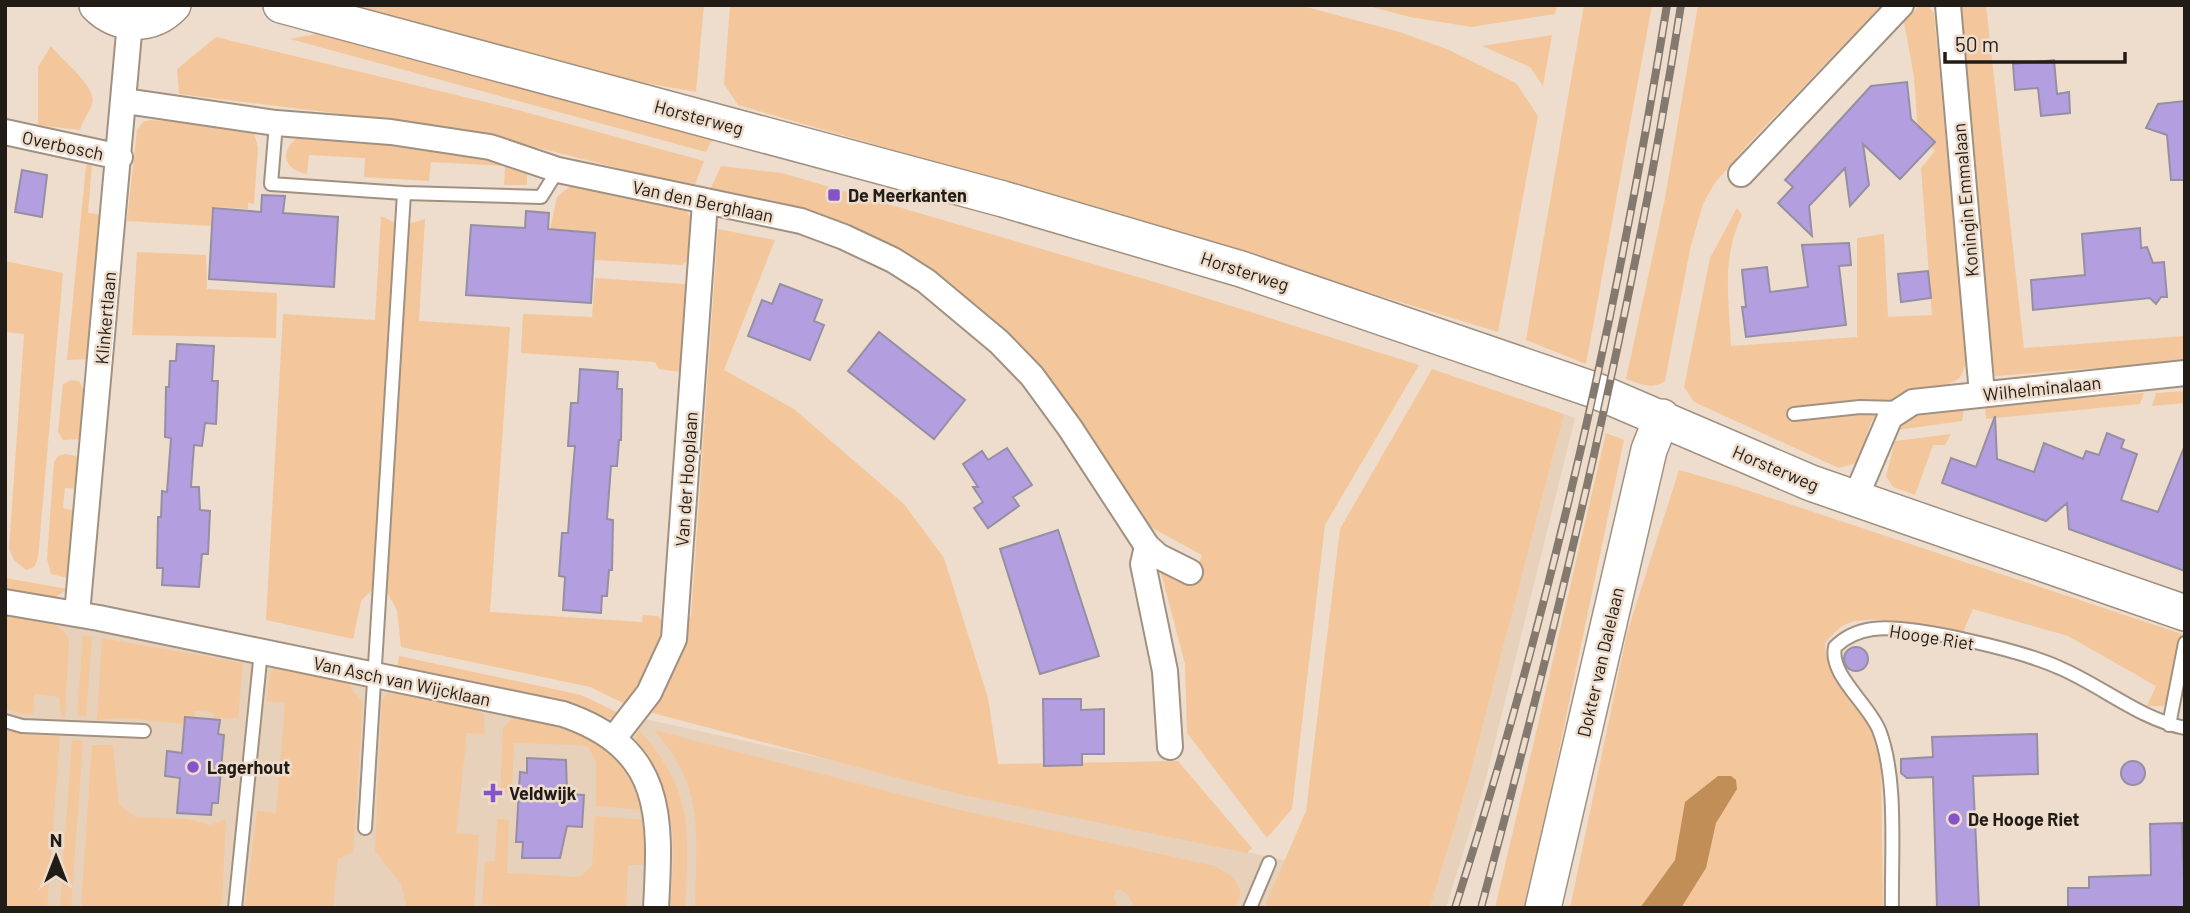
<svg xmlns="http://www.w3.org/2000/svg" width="2190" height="913" viewBox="0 0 2190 913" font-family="Barlow,sans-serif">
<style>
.built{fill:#e7d1ba}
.green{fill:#f3c79b}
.water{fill:#c18e58}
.building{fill:#b39edf;stroke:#958fa3;stroke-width:2}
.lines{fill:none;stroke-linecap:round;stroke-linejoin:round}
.lane-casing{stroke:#a19181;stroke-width:16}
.street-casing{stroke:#a19181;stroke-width:28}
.secondary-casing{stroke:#a19181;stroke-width:38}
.lane{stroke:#fff;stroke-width:12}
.street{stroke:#fff;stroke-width:24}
.secondary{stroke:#fff;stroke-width:35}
.rail-casing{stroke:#84796e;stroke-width:8}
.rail{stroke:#edc;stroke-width:5;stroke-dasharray:16;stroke-linecap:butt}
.poi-dot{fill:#8554cd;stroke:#edc;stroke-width:2.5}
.labels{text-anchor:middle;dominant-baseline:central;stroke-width:5;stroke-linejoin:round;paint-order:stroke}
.street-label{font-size:18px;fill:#221c16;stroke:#edc}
.poi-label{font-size:18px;font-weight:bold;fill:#221c16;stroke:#edc;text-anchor:start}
</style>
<rect width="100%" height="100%" fill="#edc"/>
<path class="built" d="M1564,414L1575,418L1485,782L1446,908H1430L1469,779Z
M5,612L581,705L1379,881L1370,908H5Z"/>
<path class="green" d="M349,5H704L696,92L544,65Z
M730,5H1299L1400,32L1449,50L1516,83L1538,116L1498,332L1064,199L738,105L724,84Z
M1364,5H1557L1555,14L1471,27L1410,17Z
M1584,5H1652L1586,364L1526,340Z
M1698,5H1882L1750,142L1714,184L1703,204L1690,249L1665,381C1652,390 1640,384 1626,379L1665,198Z
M1920,5H1928L1934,14L1967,362C1965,366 1963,373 1960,377C1950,390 1891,391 1873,419C1866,431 1864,449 1860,462L1839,468L1694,402L1684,387L1710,258L1737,208L1742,215C1721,261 1729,297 1731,346L1857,337V238L1884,234L1888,317L1932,315L1921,168L1935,151L1918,135L1914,77L1904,22Z
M1956,5H1986L2024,348L2185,336V361L1995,376L1990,360Z
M327,32L712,140L706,152L290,39Z
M1552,35L1543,86L1530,67L1482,46Z
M216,37L518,110L704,161L694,187L515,142L376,118L179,94L177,69Z
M51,46C62,61 98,87 92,104C89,114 83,119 80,130L38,125V67Z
M150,120L235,126L254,132L258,148L254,204L248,203V209L212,207L211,226L127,221L137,130L143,122Z
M300,136C376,141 456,143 527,172V185H504L505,166L431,162L429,181L364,177L365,158L309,155L307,174C282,169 279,150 300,136Z
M86,165H92L88,213L106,215L90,359L67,360Z
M721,166L782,173L1158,283L1419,365L1325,525L1292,809L1267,838L1187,733L1185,664L1160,569L1191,584L1202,555L1143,523L1091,434L1043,369L1010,336L951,289L710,190Z
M570,186L589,187L686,210L692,221L687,261L682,265L595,260L596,232L550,229L557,197Z
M381,216L396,223L373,589L361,601L353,639L266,620L283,314L375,320Z
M425,219L419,321L510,327L490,612L642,622L643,615L658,616L664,624L661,651L629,706L590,687L401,647L397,610L386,591L408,224Z
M718,229L775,240L724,370L794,409L904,504L944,558L988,698L998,764L1178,761L1252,848L1247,853L963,795L649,712L685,618L691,617Z
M137,252L206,255L207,289L277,293L276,338L132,335Z
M5,261L63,273L38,558L34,567L26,570L14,560L9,549L24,334L5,332Z
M595,278L686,284L680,372L659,369L655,362L521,353L523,314L592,317Z
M1432,369L1564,414L1469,779L1430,908H1264L1306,811L1340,529Z
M71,380L79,381L86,394L82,439L63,440L58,432L63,384Z
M2185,391V403L2152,406L2156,393Z
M2144,393L2140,404L1986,419L1985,406Z
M1964,410L1962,421L1897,430L1915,416Z
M1606,433L1624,440L1526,908H1495Z
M1951,434L1945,445H1933L1915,495L1893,487L1886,476L1895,441Z
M65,454L76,456L81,464L79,489L65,488L63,508L75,511L71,579L51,574L47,559L54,462L58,456Z
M1679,470L1738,487L2182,634C2177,651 2172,697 2163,706H2147L2156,686L2068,636L1973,609L1963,632C1934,628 1865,610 1841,627C1835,631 1830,638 1825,643C1827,680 1846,686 1864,714C1873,729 1877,744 1881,761L1883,908H1570L1627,633Z
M5,578L68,589L51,600L5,592Z
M5,616C25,619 60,618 69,639L65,717L61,716L59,697L34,694L33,714H21L5,708Z
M83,635L92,637L86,717L77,715Z
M102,638L243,663L238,718H214L212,712L195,711L194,725L125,718L97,720Z
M399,656L581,695L621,714L615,718H602L397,670Z
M274,667L349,680L353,692L363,701L353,852L338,859L333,908H245L257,811L276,813L285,703L267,701L270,672Z
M391,689L473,707L484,716L485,734L467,733L456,833L479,835L474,908H407L401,884L375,851L382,700Z
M522,718C587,730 619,745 643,810L596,806V761L588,747L581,745L514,743L512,793H500L503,728L512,719Z
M5,728L23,734L60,736L47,908H5Z
M637,728C694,789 689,830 685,908H670C676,836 679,806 635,745Z
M654,730L955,809L1215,866L1233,877L1241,892L1235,908H1134C1131,899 1127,890 1116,889L1114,897L1118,908H695C696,835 706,788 654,730Z
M72,740L83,741L71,908H60Z
M92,745H113L119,805L135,817L187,819L210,825L226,819L222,904L216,908H81Z
M595,816L647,820L648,865H628L626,908H516L482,904L485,862L495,861L497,819L509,820L507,873L580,877L592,866Z"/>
<path class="water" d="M1718,776H1731L1736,780L1737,789L1716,823L1706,868L1681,908H1640L1675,860L1685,802Z"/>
<path class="building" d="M2054,60L2057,94L2069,92L2070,113L2041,116L2038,88L2015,90L2013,64Z
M1907,82L1911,119L1935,142L1900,179L1863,144L1869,185L1850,206L1845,168L1809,206L1812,236L1778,203L1793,187L1785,180L1871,86Z
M2185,101V180H2171L2167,135L2146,128L2158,104Z
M22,170L47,175L42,217L15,212Z
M262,195L285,196L283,213L338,217L334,287L209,279L213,208L261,212Z
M526,211L549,213L548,229L595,233L591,303L466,295L471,225L525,228Z
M2140,228L2141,248L2147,247L2153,263L2164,262L2167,297H2161L2156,304L2150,298L2033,310L2031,280L2085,275L2082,234Z
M1849,243L1851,265L1839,266L1846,325L1746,337L1742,307H1746L1742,270L1767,267L1770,292L1808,287L1802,245Z
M1928,271L1931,298L1901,302L1898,274Z
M780,284L822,300L814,321L824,325L810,360L748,336L762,300L772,304Z
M879,332L965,400L934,439L848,371Z
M177,344L214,346L212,381H218L216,424L205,423L202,446L194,445L191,487H199L200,510L210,511L208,554H202L199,587L162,585L163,568H157L158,517H161L162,491L167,492L171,438L165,437L166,387H169L170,361H176Z
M580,369L618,372L617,389H622L621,440H619L617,466H611L607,519L613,520L612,570H609L607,596H602L601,613L563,610L565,577L559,576L562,533H568L572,480L575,446H568L571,403H578Z
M1995,416L1997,459L2034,472L2044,443L2083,459L2086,451L2099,455L2107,433L2124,440L2121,448L2137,454L2121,500L2158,512L2185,445V571L2069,529L2067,503L2046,521L1942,483L1951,458L1976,467Z
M1007,448L1032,485L1013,497L1019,506L988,528L974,508L983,502L973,487H978L963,464L982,451L988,460Z
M1058,530L1099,656L1040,674L1000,549Z
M1844 659a12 12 0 1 1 24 0a12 12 0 1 1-24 0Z
M1043,699H1081V710L1104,709V754H1082V765L1044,766Z
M185,717L220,720L218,734L224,735L218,803H212L211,815L177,813L180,778L165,776L167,751L182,753Z
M2037,734L2038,774L1973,776L1979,908H1937L1933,777L1907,778L1901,773V759L1933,757L1932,737Z
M527,758L566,760L567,794L584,795L582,827L567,826L560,858H522L523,842H516L520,772L527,773Z
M2121 773a12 12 0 1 1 24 0a12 12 0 1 1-24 0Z
M2182,823L2185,908H2068V888H2089V877L2151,875L2150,824Z"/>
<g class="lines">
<defs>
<path id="lane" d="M276,123L271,184L404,193L541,197L558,170
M1794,414L1860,407L1899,408
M5,721L22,726L144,731
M2169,725L2185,643
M365,828L404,193
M235,908L261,651
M1250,908L1269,863
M1892,908C1891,855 1898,778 1879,730C1868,703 1829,675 1835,647C1846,636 1858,631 1873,629C1912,624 2023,651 2060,668C2102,686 2140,719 2185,728"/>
<path id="street" d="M1948,5L1982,394
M125,101L276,123L391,132L490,147L558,170L801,221L844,237L893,260L926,281L999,342L1032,376L1070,428L1147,546L1158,556L1190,572
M5,132L120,157
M1741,174L1901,5
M1855,499L1890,417L1913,402L2185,373
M1147,546L1143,564L1165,671L1170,747
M5,602L99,618L563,714C665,749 661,816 656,908
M77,614L130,22
M614,738L649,693L674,639L705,202"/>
<path id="secondary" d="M97,5C119,27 152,27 173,5
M281,5L1003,199L1241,269L1594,390L1811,483L2185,613
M1543,908L1649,450L1662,417"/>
</defs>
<use href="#lane" class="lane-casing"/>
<use href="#street" class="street-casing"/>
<use href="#secondary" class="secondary-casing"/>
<use href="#lane" class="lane"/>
<use href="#street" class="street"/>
<use href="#secondary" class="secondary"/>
<defs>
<path id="rail" d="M1455,908C1550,613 1618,311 1667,5
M1481,908C1561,610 1633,310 1681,5"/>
</defs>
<use href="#rail" class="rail-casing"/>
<use href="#rail" class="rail"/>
</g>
<g class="poi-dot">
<rect x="827" y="188" width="14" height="14" rx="3.5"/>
<circle cx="193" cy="767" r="7"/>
<path d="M489.5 782.5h7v7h7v7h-7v7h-7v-7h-7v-7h7z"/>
<circle cx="1954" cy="819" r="7"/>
</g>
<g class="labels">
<g class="street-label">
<text transform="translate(699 117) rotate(15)">Horsterweg</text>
<text transform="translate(63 145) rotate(12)">Overbosch</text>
<text transform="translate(1965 200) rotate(-95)">Koningin Emmalaan</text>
<text transform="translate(703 201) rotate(12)">Van den Berghlaan</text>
<text transform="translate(1245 271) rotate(18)">Horsterweg</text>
<text transform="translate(105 318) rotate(-85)">Klinkertlaan</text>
<text transform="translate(2042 388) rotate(-6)">Wilhelminalaan</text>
<text transform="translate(1776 468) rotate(23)">Horsterweg</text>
<text transform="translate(686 479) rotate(-86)">Van der Hooplaan</text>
<text transform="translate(1932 637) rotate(9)">Hooge Riet</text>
<text transform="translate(1600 662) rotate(-77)">Dokter van Dalelaan</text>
<text transform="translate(402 681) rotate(12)">Van Asch van Wijcklaan</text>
</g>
<g class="poi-label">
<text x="848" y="195">De Meerkanten</text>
<text x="207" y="767">Lagerhout</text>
<text x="509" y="793">Veldwijk</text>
<text x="1968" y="819">De Hooge Riet</text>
</g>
</g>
<rect width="2190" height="913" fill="none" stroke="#221c16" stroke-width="14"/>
<g transform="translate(56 857)" stroke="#eeddcc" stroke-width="5" paint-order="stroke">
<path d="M0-5L12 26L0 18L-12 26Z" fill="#221c16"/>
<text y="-10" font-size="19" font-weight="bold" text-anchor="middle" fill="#221c16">N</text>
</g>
<path d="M1945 52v10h180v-10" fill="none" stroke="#221c16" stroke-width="3.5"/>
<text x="1955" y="52" font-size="21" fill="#221c16" stroke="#eeddcc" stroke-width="5" paint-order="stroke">50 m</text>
</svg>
